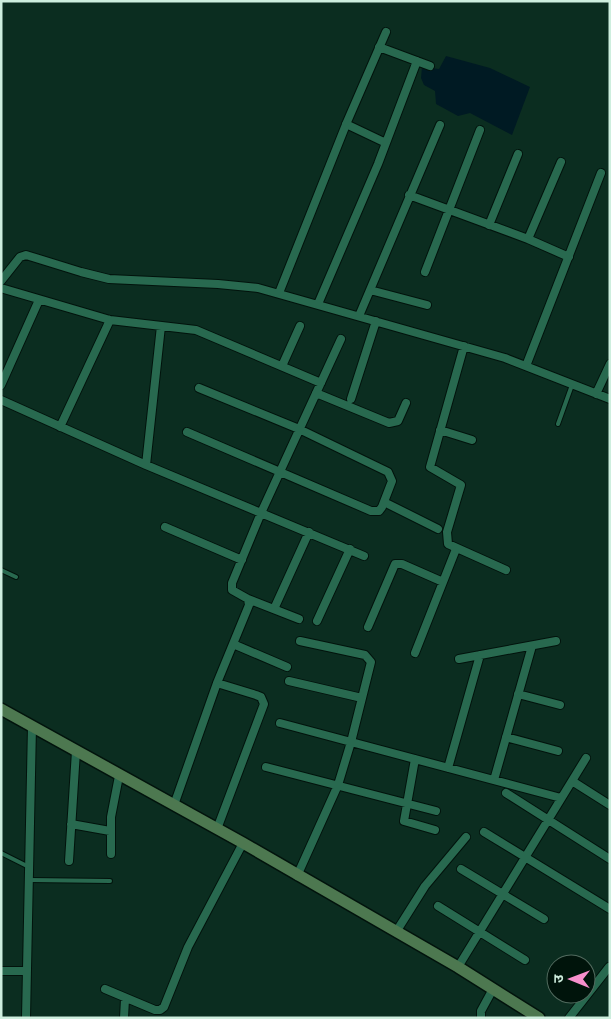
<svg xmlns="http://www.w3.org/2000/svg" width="611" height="1019" viewBox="0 0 611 1019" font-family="'Varela Round','Noto Sans Devanagari',sans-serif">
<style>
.water{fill:#001a23}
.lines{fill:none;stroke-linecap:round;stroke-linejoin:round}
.lane-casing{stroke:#02130c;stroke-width:6}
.street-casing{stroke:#02130c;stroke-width:10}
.secondary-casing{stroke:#02130c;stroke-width:14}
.lane{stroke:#28694f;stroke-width:4}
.street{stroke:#28694f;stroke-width:8}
.secondary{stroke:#4d7850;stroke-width:11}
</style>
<rect width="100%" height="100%" fill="#0b2d20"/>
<path class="water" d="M446,56L490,68L530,87L512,135L470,113L458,116L436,104L435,91L424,85L421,78L422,67L439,69Z"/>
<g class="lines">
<defs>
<path id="lane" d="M558,424L572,385
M1,570L16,577
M1,853L29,867
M30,880L110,881"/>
<path id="street" d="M379,47L430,66
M346,124L386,143
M409,195L528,239L561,162
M489,225L518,154
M528,239L569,257
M425,272L480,130
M1,281L20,257L26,255L81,272L109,279L218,284L258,288L505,358L610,399
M1,288L110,320L196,330L321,383
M370,290L427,305
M279,293L347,122L386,32
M318,304L378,164L417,61
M359,316L440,125
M464,346L430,467L461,485L447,532L448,544L506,570
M282,366L300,326
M526,366L601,173
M1,385L39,300
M316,393L389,423L398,421L406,403
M596,394L610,364
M351,399L376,321
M1,400L146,465L364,556
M60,427L110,320
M440,430L472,440
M187,432L371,511H379L382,507L392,481L388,472L299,429L199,388
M146,465L161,326
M384,502L438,529
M165,527L242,560
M248,599L299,619
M274,609L309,532
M317,621L350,549
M368,627L395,564H402L443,582
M233,644L287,667
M415,653L456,549
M459,659L556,641
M289,681L362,698
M518,694L560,705
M280,723L561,798
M506,737L558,751
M415,759L404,821L435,830
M266,767L436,811
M448,768L480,655
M494,780L532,646
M572,781L610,805
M506,793L610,859
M174,805L217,683L249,605L248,599L232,590V583L261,513L341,339
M71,824L110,831
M217,829L264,704L261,697L256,695L217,683
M484,832L610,909
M111,854V817L119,776
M69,861L76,751
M461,869L544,919
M297,876L338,785L351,742L371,662L365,655L300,641
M438,906L525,960
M396,932L425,886L466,837
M458,967L586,758
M1,971H27
M105,989L155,1010H160L164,1007L188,947L243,843
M26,1018L32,726
M124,1018L125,999
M481,1018V1011L493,989
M569,1018L609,967"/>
<path id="secondary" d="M1,709L243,843L458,967L539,1018"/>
</defs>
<use href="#lane" class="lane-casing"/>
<use href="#street" class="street-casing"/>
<use href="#secondary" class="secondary-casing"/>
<use href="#lane" class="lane"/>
<use href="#street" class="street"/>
<use href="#secondary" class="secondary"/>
</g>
<rect width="611" height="1019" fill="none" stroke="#ceeede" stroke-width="5"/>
<g transform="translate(571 979) rotate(271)"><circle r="24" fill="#00140b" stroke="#526b5f"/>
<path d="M0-4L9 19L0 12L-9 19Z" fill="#f790cd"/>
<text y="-8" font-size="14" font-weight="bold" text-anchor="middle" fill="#ceeede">उ</text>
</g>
</svg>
